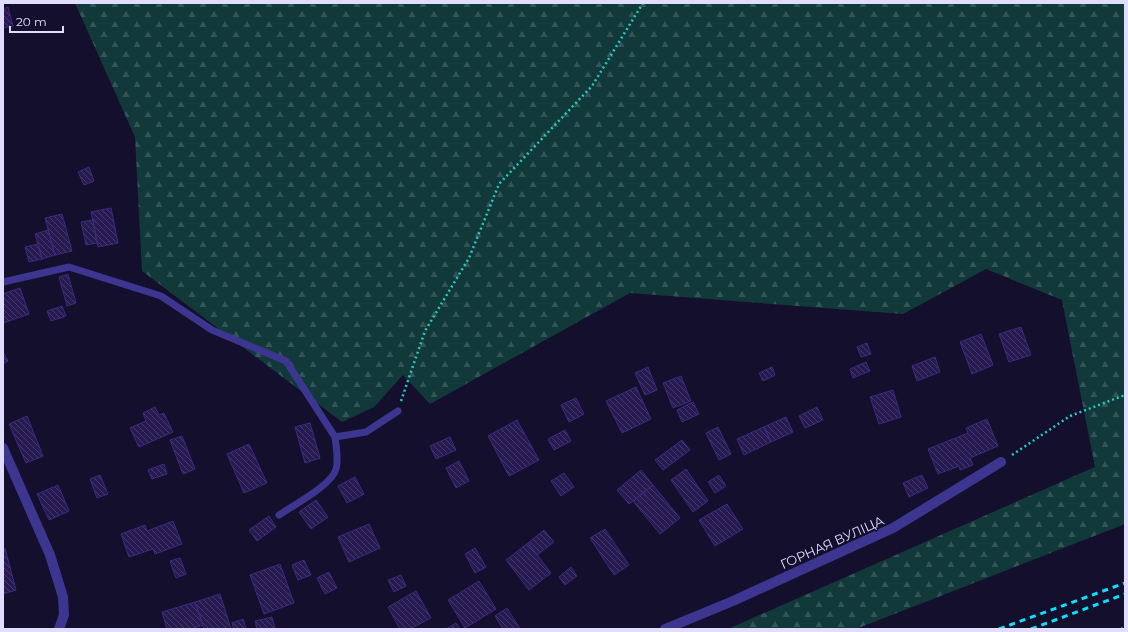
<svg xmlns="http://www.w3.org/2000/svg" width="1128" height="632" viewBox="0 0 1128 632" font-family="Montserrat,sans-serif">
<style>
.forest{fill:url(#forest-firs)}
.building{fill:url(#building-back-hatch);stroke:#3c2a7f}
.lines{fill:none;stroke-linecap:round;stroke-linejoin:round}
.path{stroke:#26cac4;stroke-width:2.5;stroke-dasharray:2 3;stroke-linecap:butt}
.lane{stroke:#3c3691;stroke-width:7}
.street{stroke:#3c3691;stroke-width:10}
.rail{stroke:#09e1ff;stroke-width:3;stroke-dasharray:6 5;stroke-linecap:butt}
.labels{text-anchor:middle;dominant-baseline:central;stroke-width:3;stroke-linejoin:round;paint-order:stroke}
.street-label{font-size:13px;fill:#e1ddff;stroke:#150f2e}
</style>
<defs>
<pattern id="forest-firs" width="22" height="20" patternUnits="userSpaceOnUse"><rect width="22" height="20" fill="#123939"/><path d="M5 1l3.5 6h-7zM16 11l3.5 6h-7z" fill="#345557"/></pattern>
<pattern id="building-back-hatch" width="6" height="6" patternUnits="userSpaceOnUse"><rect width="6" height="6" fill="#261a51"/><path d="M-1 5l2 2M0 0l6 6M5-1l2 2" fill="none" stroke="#453b6b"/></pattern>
</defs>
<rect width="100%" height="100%" fill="#150f2e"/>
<path class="forest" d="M75,3H1125V524L856,629H728L1095,467L1062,300L986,269L903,314L630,293L430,404L403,375L374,407L342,422L142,271L135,137Z"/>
<path class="building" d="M8,7L13,26L3,28V9Z
M89,167L94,181L84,185L78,172Z
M111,208L118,243L98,247L91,212Z
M62,214L72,251L55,255L45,218Z
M93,220L97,243L86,245L81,222Z
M48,230L55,255L42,259L35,234Z
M38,244L42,259L29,262L25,247Z
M68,274L76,303L67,306L59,277Z
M20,288L29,314L3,323V294Z
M62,306L66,316L51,321L47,311Z
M1021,327L1031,355L1009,362L999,334Z
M981,334L993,365L972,374L960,342Z
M867,343L871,354L861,357L857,347Z
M3,352L8,361L3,364Z
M935,357L940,372L917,381L912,366Z
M866,362L870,371L853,378L850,369Z
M648,367L657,390L645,395L635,373Z
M772,367L775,375L763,381L759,373Z
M681,376L691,401L673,408L663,383Z
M636,387L651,419L622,433L606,401Z
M893,390L901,417L879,424L870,397Z
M576,398L584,414L569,422L561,405Z
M693,402L699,414L682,422L677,410Z
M155,407L159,415L164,413L173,432L139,447L130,428L146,421L143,413Z
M817,407L823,420L805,428L799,416Z
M27,416L43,456L26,463L9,424Z
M786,417L793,432L771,442L764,427Z
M987,419L998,446L970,458L973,465L960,470L959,466L938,474L928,449L968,433L966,428Z
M517,420L539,460L509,476L488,436Z
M310,423L320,458L305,463L295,427Z
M718,427L731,454L719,460L706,433Z
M764,427L771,442L744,455L737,439Z
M565,430L571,441L554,450L548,439Z
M182,436L195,469L183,474L170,440Z
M450,437L456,450L436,459L430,446Z
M682,440L690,450L663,470L655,460Z
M249,444L267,483L244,493L227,454Z
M459,461L469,481L456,488L446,468Z
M164,464L167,474L152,479L148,470Z
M686,469L708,501L693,512L671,480Z
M641,470L653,485L629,504L617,490Z
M564,473L574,487L561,496L551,481Z
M100,475L108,494L97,498L90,479Z
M719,475L726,486L715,493L708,482Z
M922,475L928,488L909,497L903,483Z
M355,477L364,494L347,503L338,486Z
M58,485L69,511L49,520L37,494Z
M653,485L680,518L660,534L633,501Z
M316,500L328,517L311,529L299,512Z
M727,504L743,529L715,546L699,520Z
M269,516L276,527L257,541L249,530Z
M173,521L182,544L155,554L153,549L129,557L121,534L145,525L147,531Z
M369,524L380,548L349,562L338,537Z
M605,529L629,565L614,575L590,538Z
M544,530L554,542L537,555L528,543Z
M528,543L551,573L529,590L506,560Z
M5,548L16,590L3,594V549Z
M475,548L486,567L475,573L465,554Z
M180,558L186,574L176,578L170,561Z
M304,560L311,575L298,580L292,565Z
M280,564L294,603L264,614L250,575Z
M571,567L577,576L565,585L559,577Z
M329,572L337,588L325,594L317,578Z
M401,575L406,586L394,592L388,580Z
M479,581L496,609L465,628L448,600Z
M416,591L431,618L410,629H400L388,607Z
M220,594L231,629H204L195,602Z
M195,602L203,625L191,629H167L162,612Z
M507,608L520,629H503L495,616Z
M272,617L275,629H257L255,621Z
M243,619L246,629H234L232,623Z
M456,623L460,629H446Z"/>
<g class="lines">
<path class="path" d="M401,401L425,331L469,258L499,184L592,86L643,3
M1012,455L1070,416L1125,395
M1121,629L1125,627"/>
<path class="lane" d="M3,282L69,267L161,296L212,330L286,361L335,437L366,432L398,411
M279,515C294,505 332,485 336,469C339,460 336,447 335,437"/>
<path class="street" d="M3,448L50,555L63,597L64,615L59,629
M665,629L733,601L893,528L1001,462"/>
<path class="rail" d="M999,629L1125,583
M1031,629L1125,594"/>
</g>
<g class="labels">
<g class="street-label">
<text transform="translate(832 542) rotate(-24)">ГОРНАЯ ВУЛІЦА</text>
</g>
</g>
<rect width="1128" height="632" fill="none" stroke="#e1ddff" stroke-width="8"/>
<path d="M10 26v6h53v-6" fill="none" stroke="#e1ddff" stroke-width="2"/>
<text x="16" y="26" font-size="12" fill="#e1ddff" stroke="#150f2e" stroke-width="3" paint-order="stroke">20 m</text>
</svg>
